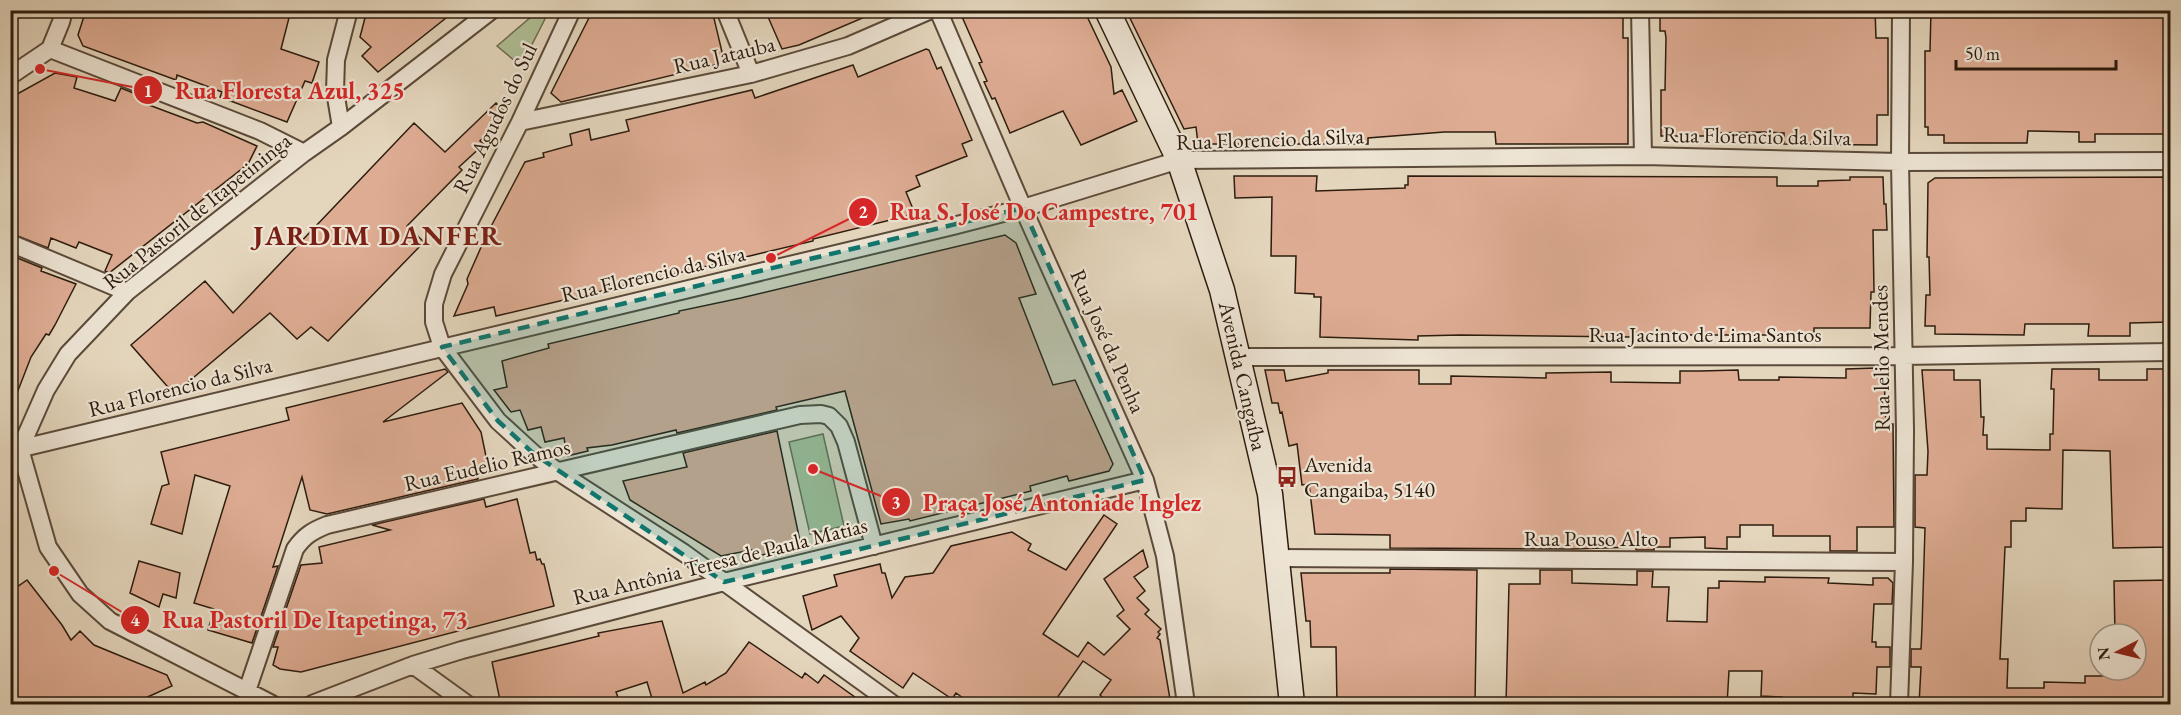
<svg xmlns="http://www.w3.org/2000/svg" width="2181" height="715" viewBox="0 0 2181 715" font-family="'EB Garamond',serif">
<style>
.green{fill:#b0be94;stroke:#6e6d51;stroke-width:1.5}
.building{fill:#deac93;stroke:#2d1c0e;stroke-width:1.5}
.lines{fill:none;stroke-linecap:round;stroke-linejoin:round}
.street-casing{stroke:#5b4a3a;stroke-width:20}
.secondary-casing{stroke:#2d1c0e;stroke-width:27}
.street{stroke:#ede4d4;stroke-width:16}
.secondary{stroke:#ede4d4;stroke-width:24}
.marked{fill:#0f766e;fill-opacity:0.2;stroke:#0f766e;stroke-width:4.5;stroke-dasharray:12 8;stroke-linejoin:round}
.labels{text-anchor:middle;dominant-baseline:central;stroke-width:4.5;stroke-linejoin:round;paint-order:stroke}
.street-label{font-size:22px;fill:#2d1c0e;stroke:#ede4d4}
.poi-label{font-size:22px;fill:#2d1c0e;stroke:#ede4d4;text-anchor:start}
.district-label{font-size:28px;font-weight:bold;letter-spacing:1.5px;fill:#7a1f14;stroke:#ede4d4}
.leader{fill:none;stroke:#d62828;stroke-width:2}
.callout-dot{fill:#d62828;stroke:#ede4d4;stroke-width:2}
.mark-label{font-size:18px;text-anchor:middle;font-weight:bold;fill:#fff}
.callout-label{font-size:24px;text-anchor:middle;font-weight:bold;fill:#d62828;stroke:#ede4d4;stroke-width:4.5;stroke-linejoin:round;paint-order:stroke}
</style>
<rect width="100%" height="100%" fill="#e4d6bd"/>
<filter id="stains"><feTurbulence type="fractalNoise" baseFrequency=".00333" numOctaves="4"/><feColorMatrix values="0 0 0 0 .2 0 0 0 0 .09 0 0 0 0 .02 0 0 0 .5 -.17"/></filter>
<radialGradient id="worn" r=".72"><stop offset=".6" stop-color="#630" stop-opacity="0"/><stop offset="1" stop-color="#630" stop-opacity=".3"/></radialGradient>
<path class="green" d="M538,11H549L521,66L497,46Z
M823,434L844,526L810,534L789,442Z"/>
<path class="building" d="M86,10H291L281,49L319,62L312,83L305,81L287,122L220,97L222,92L177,75L176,80L83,46L78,35Z
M367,10H456L378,72L362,56L371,47L360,37Z
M593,10H712L723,56V63L561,102L551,93Z
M765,10H879V11L799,45L782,49Z
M959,10H1084L1111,67L1114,94L1122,90L1137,121L1081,145L1063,111L1010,133L995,98L992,99L984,82L987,81L979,63L982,62Z
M1126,10H1623V38H1628V144H1496L1495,132H1444L1368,138V144H1198L1196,127L1184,129Z
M1660,10H1875L1876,38H1888V115H1877V145L1784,144V133L1764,132L1708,133V136H1661V90H1665L1666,38L1665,31H1660Z
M1931,10H2170V134H2095V142H2079V132L2028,131L2027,143H1944V135H1928V127H1925V51H1930Z
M926,49L929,50L937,69L941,67L972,140L962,144L967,156L916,176L920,186L906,192L915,214L813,239V241L496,316L494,307L454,316L468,284L467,279L486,236L525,162L544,157L543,153L572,145L570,134L589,129L591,140L629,131L626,120L752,90L755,98L853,65L858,77Z
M55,73L77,77L74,88L115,101L121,88L151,100L149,105L197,123L203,122L257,146L248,164L109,273L105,271L112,255L79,242L76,248L51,238L48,248L10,233V98Z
M496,103L506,113L480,141L484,144L459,167L462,170L407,226L424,242L328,341L311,327L297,339L270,313L174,394L131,345L205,281L233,313L414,123L445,152Z
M1234,176H1317L1316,191L1405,188V185H1408V176L1777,177V186H1818V181L1850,180V177H1883L1884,204H1886L1887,230H1873L1874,292H1871L1870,328H1814V335H1632L1631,337L1460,335L1418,336V340L1320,337L1321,297H1314V294L1295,293L1296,256H1271L1272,197L1235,198Z
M2170,177V322L2130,323V336H2088L2089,324H2025L2024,335L1935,334V326H1925L1926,295H1930L1929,257H1927L1928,183L1935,178Z
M1005,235L1016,243L1036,294L1019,298L1053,385L1075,380L1113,464L1109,471L1069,481L1067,476L1030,486L1031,491L910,521L909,519L881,524L845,391L776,407L777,410L677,433L676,430L612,445L587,448L588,451L567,456L564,438L545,442L541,427L528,430L520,410L511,412L494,390L507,387L502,361L549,348L548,344L679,313V311L741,298Z
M10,255L42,268L41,271L76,284L55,325L49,335L46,334L31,357L12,406Z
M1875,368L1884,376L1886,424H1893L1894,527H1857V551H1830V536H1773V525H1740V537H1727V549L1705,548V537L1670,538V547H1654V550H1636V547L1572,549L1390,548V535L1315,534L1309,484L1302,485L1297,444L1289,446L1282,412L1280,413L1278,403H1272L1265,370H1284L1286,381L1328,373V370H1419V384H1451V376L1546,378V373L1611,372V382L1680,383V371H1700L1738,370L1739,380H1779V377L1846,378V369Z
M445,369L448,372L383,422L462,403L481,432L488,466L476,470L478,479L327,514L310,510L302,477L273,567L278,566L252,643L208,630L214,609L194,603L230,486L195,475L182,534L151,524L162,486L169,484L161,452L289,420L286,408Z
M2052,369H2099V380H2147V369H2170V547L2113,548L2110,451L2063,450L2062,509L2026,508V521H2011V547H2005L2000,659H2008L2007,688H2044V682L2085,683V676H2117V670H2136V634H2115L2114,581L2170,580V705H1919L1921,667H1911V649H1921L1922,628L1925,528L1915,527V475H1927L1928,451L1922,370H1954V380H1980L1981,417H1984L1983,435H1987V449L2050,450V434H2053L2054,389H2051Z
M777,431L801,546L758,556L756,549L721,556L630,500L623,481L687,467L683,453Z
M484,499L486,507L517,499L530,553L535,552L537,560L540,559L542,564H544L554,606L301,672L280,669L273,665L278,647H273L301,565L322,563L319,547L390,530L372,525Z
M1104,515L1117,524L1043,634L1078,657L1088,642L1104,655L1130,629L1117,616L1124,610L1104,579L1143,550L1148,567L1134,577L1145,591L1137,598L1149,610L1145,614L1161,629L1158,632L1160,634L1157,638L1160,640L1171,705H1112L1100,695L1111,680L1083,661L1052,705H973L956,693L952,699L913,673L903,688L850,651L859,638L841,616L812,630L803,596L837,586L834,575L880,564L882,573H885L892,598L905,577L933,573L951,546L1012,532L1031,544L1028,550L1066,570Z
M139,561L180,573L176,598L163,594L159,607L130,593Z
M1390,569L1477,570L1475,705H1337L1336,647H1311L1310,621H1306L1301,573H1390Z
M1540,570H1572V583L1637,585V571H1653L1652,587H1669L1667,621L1707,622L1708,588H1719V581L1765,582V577L1829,578L1828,583L1873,585V578H1888L1893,583L1892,604H1874L1872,642H1876V647H1890V667H1877L1876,694L1853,693V705H1782V697L1761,696L1762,671H1729L1727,705H1506L1509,584H1540Z
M27,580L62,625L71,640L80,631L94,645L167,675L172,686L141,700L143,705H10V592Z
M662,621L683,693L705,682L706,685L726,673L749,642L802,678L805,673L818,683L824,675L866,705H654L647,682L616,692L619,700L615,702L616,705H501L492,662L599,636L598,633Z"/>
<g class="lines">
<defs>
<path id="street" d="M572,10L520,122L443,274L434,304V322L442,347L498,421L534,454L557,471L684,553L893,704
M725,10L751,74
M938,10L1023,208L1145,480L1165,556L1186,704
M1640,10L1643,156
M50,49L260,131L304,153
M10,76L50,49L61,22L64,10
M520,122L751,74L848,46L931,10
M341,127L335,91L336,60L349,10
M10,243L127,292
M1239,357L1902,356L2170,352
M10,451L953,226L1023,208L1179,160L1643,156L1900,162L2170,161
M1277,558L1904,562
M413,665L467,704
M247,691L295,549C304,536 312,531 327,525L800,415L821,414L829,416L839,426L846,442L874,546
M272,704L110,621L80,594L48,547L20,449L46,390L68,354L127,292L304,153L341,127L492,10
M312,704L413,665L462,650L724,582L1145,480
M1899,704L1904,562L1905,430L1900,162L1901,10"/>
<path id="secondary" d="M1107,10L1179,160L1222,290L1270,494L1292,704"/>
</defs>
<use href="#street" class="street-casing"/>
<use href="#secondary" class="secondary-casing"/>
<use href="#street" class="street"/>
<use href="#secondary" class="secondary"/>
</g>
<path class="marked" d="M1023,208L1145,480L724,582L534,454L498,421L442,347Z"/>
<defs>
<symbol id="bus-bare" viewBox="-9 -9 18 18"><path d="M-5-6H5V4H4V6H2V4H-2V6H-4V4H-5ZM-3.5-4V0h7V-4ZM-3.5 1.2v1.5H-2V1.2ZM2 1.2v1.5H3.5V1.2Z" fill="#8f2418" stroke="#ede4d4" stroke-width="2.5" paint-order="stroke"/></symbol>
</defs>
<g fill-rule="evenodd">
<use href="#bus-bare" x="1272" y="462" width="30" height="30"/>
</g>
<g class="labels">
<g class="street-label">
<text transform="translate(724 55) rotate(-13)">Rua Jatauba</text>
<text transform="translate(495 118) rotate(-64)">Rua Agudos do Sul</text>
<text transform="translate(1757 136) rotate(1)">Rua Florencio da Silva</text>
<text transform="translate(1270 139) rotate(-2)">Rua Florencio da Silva</text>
<text transform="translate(197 211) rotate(-39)">Rua Pastoril de Itapetininga</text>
<text transform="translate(653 274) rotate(-13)">Rua Florencio da Silva</text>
<text x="1705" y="334">Rua Jacinto de Lima Santos</text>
<text transform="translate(1108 341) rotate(66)">Rua José da Penha</text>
<text transform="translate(1881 358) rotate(-91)">Rua lelio Mendes</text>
<text transform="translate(1243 376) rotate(77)">Avenida Cangaíba</text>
<text transform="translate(180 387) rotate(-14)">Rua Florencio da Silva</text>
<text transform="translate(487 465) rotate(-13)">Rua Eudelio Ramos</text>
<text x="1591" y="538">Rua Pouso Alto</text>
<text transform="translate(720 561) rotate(-14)">Rua Antônia Teresa de Paula Matias</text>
</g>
<g class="poi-label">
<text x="1304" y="464">Avenida<tspan x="1304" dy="25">Cangaiba, 5140</tspan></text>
</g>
<g class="district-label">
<text x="378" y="235">JARDIM DANFER</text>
</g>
</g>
<path class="leader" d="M40 69L148 90M771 258L863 212M813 469L896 502M54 571L135 620"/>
<g class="callout-dot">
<circle cx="40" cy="69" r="6"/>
<circle cx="771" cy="258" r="6"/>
<circle cx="813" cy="469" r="6"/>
<circle cx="54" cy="571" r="6"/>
<circle cx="148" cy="90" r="15"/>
<circle cx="863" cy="212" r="15"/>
<circle cx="896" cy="502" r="15"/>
<circle cx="135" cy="620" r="15"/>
</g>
<g class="mark-label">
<text x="148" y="97">1</text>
<text x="863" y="218">2</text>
<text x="896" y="509">3</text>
<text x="135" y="626">4</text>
</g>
<g class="callout-label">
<text x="290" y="99">Rua Floresta Azul, 325</text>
<text x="1044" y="220">Rua S. José Do Campestre, 701</text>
<text x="1062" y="511">Praça José Antoniade Inglez</text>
<text x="315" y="628">Rua Pastoril De Itapetinga, 73</text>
</g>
<rect width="2181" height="715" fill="none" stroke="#e4d6bd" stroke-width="36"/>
<rect x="12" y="12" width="2157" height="691" fill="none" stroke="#2d1c0e" stroke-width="3"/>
<rect x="18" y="18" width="2145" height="679" fill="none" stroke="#2d1c0e" stroke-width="1.5"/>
<g transform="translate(2118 652) rotate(263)"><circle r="28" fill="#ede4d4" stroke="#a09485" stroke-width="1.5"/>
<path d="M0-4.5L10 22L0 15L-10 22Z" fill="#8f2418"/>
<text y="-9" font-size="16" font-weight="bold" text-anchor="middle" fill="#2d1c0e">N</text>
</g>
<path d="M1956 60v9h160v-9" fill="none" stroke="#2d1c0e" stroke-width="3"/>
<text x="1965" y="60" font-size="18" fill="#2d1c0e" stroke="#ede4d4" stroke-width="4.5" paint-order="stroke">50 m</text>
<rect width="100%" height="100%" filter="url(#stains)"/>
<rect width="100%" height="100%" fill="url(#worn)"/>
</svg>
